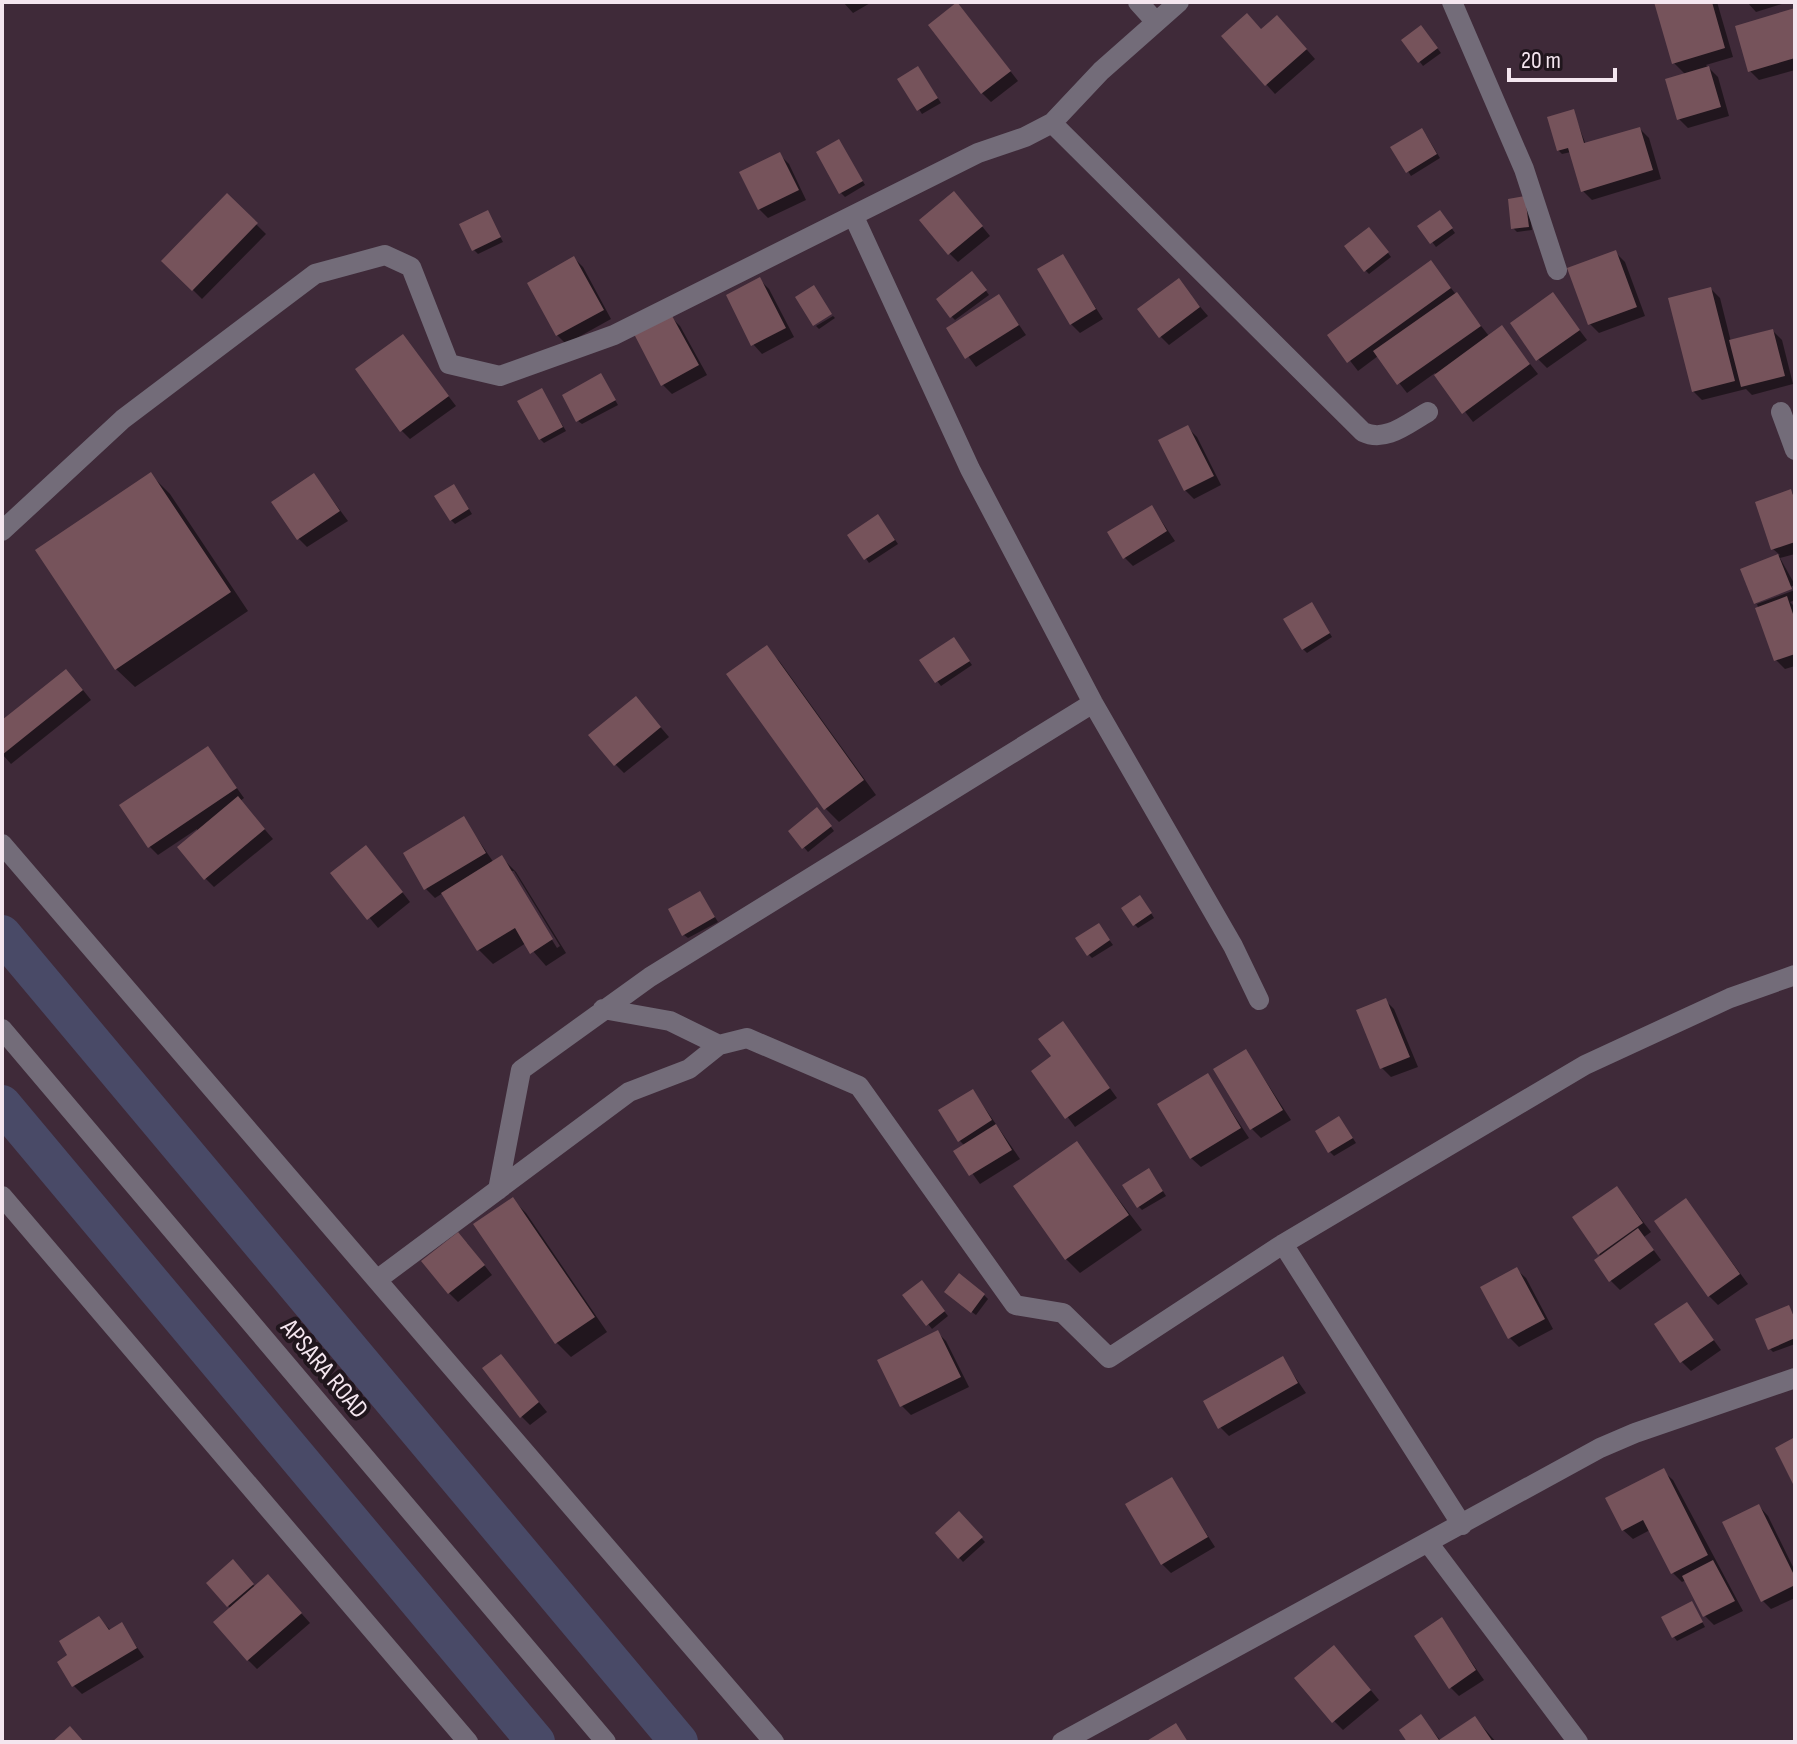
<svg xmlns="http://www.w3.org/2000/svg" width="1797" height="1744" viewBox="0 0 1797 1744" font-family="'Sofia Sans Condensed',sans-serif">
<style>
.shadow{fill:#0007;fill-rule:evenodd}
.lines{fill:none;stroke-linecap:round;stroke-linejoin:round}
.canal{stroke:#494a67;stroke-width:38}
.building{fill:#76535b}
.minor{stroke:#736c79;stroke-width:20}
.tertiary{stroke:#736c79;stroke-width:20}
.labels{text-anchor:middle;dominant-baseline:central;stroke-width:8;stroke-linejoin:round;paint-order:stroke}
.street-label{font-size:26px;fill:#f4e6ef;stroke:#20161d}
</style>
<rect width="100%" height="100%" fill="#3f2a39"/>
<path class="shadow" d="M843,2H872L853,13Z
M1656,2H1717L1733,57L1706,65L1718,77L1729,116L1688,128L1679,119L1686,75L1674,63Z
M1747,2H1788L1756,12Z
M1795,10V70L1759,80L1750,71Z
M966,14L1018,81L991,102L982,93Z
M1286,26L1315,59L1275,94L1224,37Z
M1425,32L1441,53L1423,66L1404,41Z
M918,68L941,103L922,114L900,79Z
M1573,111L1586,145L1640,129L1649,138L1661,179L1592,200L1583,191L1571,152L1562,154L1558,150Z
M1426,135L1440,158L1411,176L1393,148Z
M842,146L865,185L845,197L841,193Z
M780,155L789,164L806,200L768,218L759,209Z
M227,196L266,234L202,299L164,261Z
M963,203L990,236L958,262L949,253Z
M1528,203L1532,230L1517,232L1513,228Z
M487,212L503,242L478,254L474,250Z
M1443,216L1455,233L1436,247L1420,226Z
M1373,233L1391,257L1369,274L1365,270Z
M1616,253L1625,262L1645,316L1599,333L1590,324Z
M1062,256L1103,319L1080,333L1071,324Z
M574,258L583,267L611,319L566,344L557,335Z
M1431,263L1489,336L1501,327L1538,374L1473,422L1435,373L1407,393L1378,356L1358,371L1330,335Z
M976,277L989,295L955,320L951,316Z
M760,280L769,289L794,337L762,354L753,344Z
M1178,281L1208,316L1169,345L1160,336Z
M1711,289L1720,298L1731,342L1773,331L1782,340L1793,384L1752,395L1746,389L1702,400L1693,391Z
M1553,295L1587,340L1547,368L1538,359Z
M999,296L1026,335L976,367L948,329Z
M833,316L835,318L819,329L816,326Z
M671,317L680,326L707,375L672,394L663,385Z
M403,337L456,406L410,439L401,430Z
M601,376L618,405L582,424L578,421Z
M541,390L566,431L544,443L540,439Z
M1188,428L1197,437L1221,485L1194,499L1185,490Z
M151,475L170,494L248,611L135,687L116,669Z
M314,475L348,521L307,547L298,538Z
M458,491L472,514L455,524L451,520Z
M1791,491L1795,496V554L1780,558L1795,585L1757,600V604L1743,570L1780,555L1773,549Z
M1152,507L1175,541L1133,566L1124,557Z
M882,521L898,544L869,563L850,536Z
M1795,590V600L1790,602L1795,607V666L1785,669L1776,660L1757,604Z
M1315,609L1332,637L1307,653L1303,649Z
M957,644L972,665L941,686L922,661Z
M767,648L780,662L876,795L839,822L825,808Z
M75,680L91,700L11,764L2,754V722Z
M644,708L669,737L624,773L615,764Z
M208,748L244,798L240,801L273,839L214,887L205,878L197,829L158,855L149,846Z
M821,814L834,831L808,852L790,831Z
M464,819L494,863L502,858L516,872L566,953L546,966L526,943L493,964L479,950L443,893L435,898L426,889ZM510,871H514L560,946L557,948Z
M375,857L410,902L378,928L333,874Z
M700,893L718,922L688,938L684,935Z
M1144,902L1154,918L1138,928L1134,924Z
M1102,930L1113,945L1092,958L1088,954Z
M1385,1000L1394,1009L1418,1067L1391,1077L1382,1068Z
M1063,1023L1117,1098L1075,1127L1034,1071L1054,1057Z
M1246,1051L1291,1120L1261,1138L1252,1129Z
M1208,1076L1249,1138L1201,1167L1191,1158Z
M973,1091L1020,1159L980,1184L956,1151L965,1146L960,1141Z
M1343,1123L1356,1143L1334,1156L1330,1152Z
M1076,1144L1142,1230L1080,1273L1066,1259Z
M1153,1175L1166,1196L1142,1210L1138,1206Z
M1617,1188L1651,1232L1644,1237L1661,1260L1620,1290L1611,1281L1599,1253Z
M512,1199L526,1213L607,1332L571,1357L557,1343Z
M1686,1200L1748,1284L1718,1305L1709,1296Z
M467,1243L492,1275L458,1302L449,1293Z
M1516,1269L1526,1278L1553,1329L1519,1347L1510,1338L1483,1288Z
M925,1287L948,1316L932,1329L905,1295Z
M984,1295L988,1299L976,1315L950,1296Z
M1687,1304L1721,1350L1691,1371L1682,1362Z
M1789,1308L1795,1317V1344L1773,1352L1769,1348Z
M937,1332L946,1341L969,1387L911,1415L902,1406L880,1361Z
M501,1356L547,1412L530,1425L521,1416Z
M1282,1358L1306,1393L1229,1436L1220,1427Z
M1663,1471L1673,1480L1743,1611L1714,1625L1705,1616L1686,1580L1682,1582L1673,1573L1650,1530L1633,1539L1623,1530Z
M1171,1479L1215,1547L1171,1573L1162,1564Z
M1759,1506L1768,1516L1795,1571V1598L1771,1609L1762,1600Z
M959,1514L985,1542L963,1562L937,1533Z
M233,1562L256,1588L277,1586L310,1623L257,1669L248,1660L231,1609L208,1583Z
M1692,1603L1705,1627L1677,1641L1674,1637Z
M99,1618L111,1631L121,1625L144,1657L82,1694L73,1685L70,1656Z
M1442,1620L1484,1680L1459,1696L1450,1687Z
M1343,1657L1379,1700L1343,1730L1334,1721Z
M1421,1717L1441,1741L1475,1718L1496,1742H1410Z"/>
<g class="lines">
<path class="canal" d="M2,934L679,1742
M2,1104L536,1742"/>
</g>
<path class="building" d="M957,2L1011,71L981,94L928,25Z
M1654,2H1712L1725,48L1672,64Z
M1795,8V58L1748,72L1735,26Z
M1247,13L1261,29L1277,15L1307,49L1265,86L1221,36Z
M1421,25L1438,48L1418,63L1401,40Z
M918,66L938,98L917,111L897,79Z
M1709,66L1721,107L1677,120L1665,79Z
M1574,109L1584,143L1640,127L1653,170L1581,192L1568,148L1557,151L1547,117Z
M1422,128L1437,154L1406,173L1390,147Z
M839,139L863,181L839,194L816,152Z
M780,152L799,190L758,210L739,172Z
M954,191L983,226L948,255L919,220Z
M227,193L258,223L192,291L161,261Z
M1525,196L1529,227L1511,229L1508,199Z
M488,210L501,237L472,251L459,224Z
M1440,210L1453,228L1430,244L1417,226Z
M1369,227L1389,252L1364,272L1344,246Z
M1616,250L1637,307L1588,325L1567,268Z
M1063,254L1096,309L1070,325L1037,269Z
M574,256L604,310L556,336L527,283Z
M1431,260L1451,288L1347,363L1327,335Z
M972,271L987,290L950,318L936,299Z
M760,277L786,328L751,346L726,295Z
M1179,278L1200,307L1159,338L1137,309Z
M814,285L832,314L813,326L795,297Z
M1711,287L1735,381L1692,392L1668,298Z
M1457,292L1481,326L1397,385L1373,351Z
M1553,292L1580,330L1536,361L1510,323Z
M999,294L1019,325L965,359L946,328Z
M671,314L699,365L661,386L634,334Z
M1502,325L1530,364L1462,414L1434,375Z
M1773,329L1785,376L1741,387L1729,340Z
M403,334L449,396L400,432L355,369Z
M601,373L616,400L576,422L562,395Z
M542,388L563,427L539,440L517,401Z
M1188,425L1214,476L1184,491L1158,440Z
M151,472L231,592L115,670L35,550Z
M314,473L340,511L297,540L271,502Z
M454,484L469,509L450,521L434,496Z
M1791,489L1795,501V542L1771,550L1755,502Z
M1152,505L1167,531L1123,559L1107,532Z
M878,514L895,540L864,560L847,535Z
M1778,554L1792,589L1754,604L1740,569Z
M1787,596L1795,620V654L1774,661L1755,608Z
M1312,602L1330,633L1302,650L1283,619Z
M954,637L970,661L935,683L919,660Z
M767,645L864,780L824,810L726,674Z
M66,669L83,690L2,755V720Z
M636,696L661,727L614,766L588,735Z
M208,746L237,788L148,848L119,805Z
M238,796L265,829L204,880L177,847Z
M817,807L832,826L802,849L788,831Z
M464,816L486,853L424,890L403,853Z
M366,845L403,892L367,920L330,873Z
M502,855L553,939L530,954L515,928L477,951L441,893Z
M700,891L715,917L682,936L668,909Z
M1140,895L1152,913L1133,926L1121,908Z
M1099,923L1110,940L1087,956L1075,938Z
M1386,998L1410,1057L1380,1069L1356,1010Z
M1063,1021L1110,1088L1065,1119L1031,1071L1051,1056L1038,1039Z
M1246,1049L1283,1110L1250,1130L1213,1069Z
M1208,1073L1241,1128L1190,1159L1157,1104Z
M973,1089L992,1120L958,1142L938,1110Z
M1339,1116L1353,1138L1328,1153L1315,1131Z
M996,1124L1012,1150L969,1176L953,1151Z
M1077,1141L1129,1215L1065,1260L1013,1186Z
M1149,1168L1163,1191L1137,1208L1122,1185Z
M1617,1186L1643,1223L1598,1255L1572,1217Z
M513,1197L595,1317L555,1344L473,1224Z
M1686,1198L1740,1274L1708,1297L1654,1221Z
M1638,1228L1654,1250L1609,1282L1594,1260Z
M458,1232L485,1265L448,1294L421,1261Z
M1517,1267L1545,1319L1508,1339L1480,1287Z
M959,1273L985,1294L971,1313L944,1292Z
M922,1280L945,1311L926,1326L902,1295Z
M1687,1302L1714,1340L1680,1363L1654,1324Z
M1789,1305L1795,1319V1338L1768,1350L1755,1319Z
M938,1330L961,1377L900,1407L877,1360Z
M501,1354L539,1402L520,1418L482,1368Z
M1283,1356L1298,1383L1218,1429L1203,1401Z
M1795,1437V1483L1793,1484L1775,1448Z
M1664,1468L1708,1555L1671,1574L1643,1520L1622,1531L1605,1498Z
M1172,1477L1208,1537L1161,1565L1125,1504Z
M1759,1504L1795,1577V1585L1761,1602L1722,1522Z
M959,1511L983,1537L958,1559L935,1533Z
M233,1559L254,1584L227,1607L206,1583Z
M1713,1560L1735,1601L1703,1617L1682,1576Z
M268,1574L302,1613L247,1661L213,1622Z
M1692,1601L1703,1622L1672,1638L1661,1617Z
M99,1616L109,1630L122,1622L137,1648L72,1687L57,1662L67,1655L59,1641Z
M1442,1617L1476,1670L1449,1689L1414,1636Z
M1334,1645L1371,1690L1332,1723L1294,1678Z
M1421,1714L1439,1740L1475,1716L1493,1742H1407L1399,1730Z
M1176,1723L1188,1742H1145Z
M70,1726L84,1742H52Z"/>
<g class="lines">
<path class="minor" d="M1138,2L1156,22
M1452,2L1524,169L1557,270
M1052,123L1363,432C1386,443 1408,423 1428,412
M854,217L970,469L1093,703L1233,946L1259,1000
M1781,412L1795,450
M2,531L123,419L315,274L385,255L411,267L449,364L500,376L614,335L978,153L1025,137L1052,123L1101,71L1179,2
M2,844L774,1742
M603,1009L670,1021L719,1045
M498,1190L521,1070L650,977L1093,703
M2,1196L468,1742
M1283,1244L1462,1525
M378,1279L629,1092L689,1069L719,1045L747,1038L859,1086L1015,1305L1063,1313L1109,1358L1283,1244L1585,1065L1730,998L1795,975
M1429,1544L1578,1742
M1062,1742L1600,1448L1635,1433L1795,1378"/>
<path class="tertiary" d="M2,1029L606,1742"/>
</g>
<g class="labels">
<g class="street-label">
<text transform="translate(324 1369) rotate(50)">APSARA ROAD</text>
</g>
</g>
<rect width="1797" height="1744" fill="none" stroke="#f4e6ef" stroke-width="8"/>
<path d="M1509 68v12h106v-12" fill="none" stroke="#f4e6ef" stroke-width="4"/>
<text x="1521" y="68" font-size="24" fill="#f4e6ef" stroke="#20161d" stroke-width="6" paint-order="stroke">20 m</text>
</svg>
